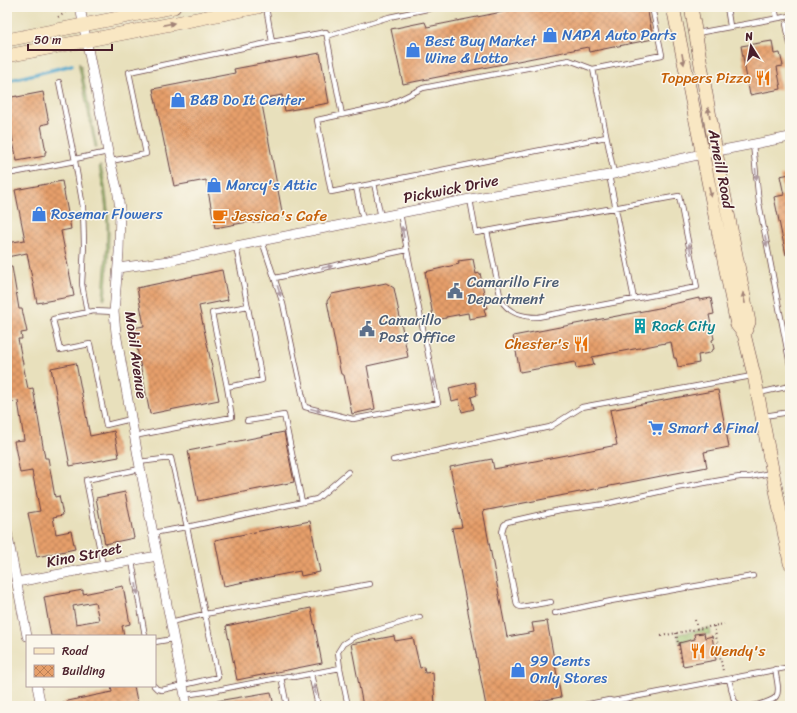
<svg xmlns="http://www.w3.org/2000/svg" width="797" height="713" viewBox="0 0 797 713" font-family="Sriracha,sans-serif">
<style>
.grass{fill:url(#grass-tufts);stroke:#72704c}
.lines{fill:none;stroke-linecap:round;stroke-linejoin:round}
.stream{stroke:#4fa6cc;stroke-width:3.5}
.building{fill:url(#building-cross-hatch);fill-rule:evenodd}
.service-casing{stroke:#623c41;stroke-width:6}
.minor-casing{stroke:#623c41;stroke-width:10}
.secondary-casing{stroke:#623c41;stroke-width:14}
.path{stroke:#623c41;stroke-width:2;stroke-dasharray:1 3;stroke-linecap:butt}
.service{stroke:#fff;stroke-width:4.5}
.minor{stroke:#fff;stroke-width:9}
.secondary{stroke:#f9e7c3;stroke-width:13}
.oneway{fill:#a28377}
.oneway2{fill:#ae9aa0}
.labels{text-anchor:middle;dominant-baseline:central;stroke-width:3;stroke-linejoin:round;paint-order:stroke}
.shop-label{font-size:15px;fill:#366cbe;stroke:#fbf7ec;text-anchor:start}
.food-label{font-size:15px;fill:#c56008;stroke:#fbf7ec;text-anchor:end}
.street-label{font-size:15px;fill:#4a1f2b;stroke:#fbf7ec}
.service-label{font-size:15px;fill:#4e5e75;stroke:#fbf7ec;text-anchor:start}
.culture-label{font-size:15px;fill:#0d838f;stroke:#fbf7ec;text-anchor:start}
</style>
<defs>
<pattern id="grass-tufts" width="24" height="20" patternUnits="userSpaceOnUse"><rect width="24" height="20" fill="#9bc26d"/><path d="M3 7l-1-3M5 7V3M7 7l1-3M15 17l-1-3M17 17v-4M19 17l1-3" fill="none" stroke="#87a65f"/></pattern>
<pattern id="building-cross-hatch" width="8" height="8" patternUnits="userSpaceOnUse"><rect width="8" height="8" fill="#e69f6a"/><path d="M0 0l8 8M0 8l8-8" fill="none" stroke="#bc8157"/></pattern>
</defs>
<rect width="100%" height="100%" fill="#fbf7ec"/>
<filter id="ink" filterUnits="userSpaceOnUse"><feTurbulence type="fractalNoise" baseFrequency=".025" numOctaves="2"/><feDisplacementMap in="SourceGraphic" scale="8" xChannelSelector="R" yChannelSelector="G"/><feConvolveMatrix kernelMatrix="1 2 1 2 8 2 1 2 1" color-interpolation-filters="sRGB"/></filter>
<filter id="wash" filterUnits="userSpaceOnUse"><feTurbulence type="fractalNoise" baseFrequency=".012" numOctaves="4" result="noise"/><feDisplacementMap in="SourceGraphic" scale="16" xChannelSelector="R" yChannelSelector="G"/><feGaussianBlur stdDeviation="0.9" result="paint"/><feColorMatrix in="noise" values="0 0 0 0 0 0 0 0 0 0 0 0 0 0 0 0 0 1.4 0 .05"/><feComposite in="paint" operator="in"/></filter>
<g filter="url(#wash)">
<rect width="100%" height="100%" fill="#e8e0bc"/>
<path class="grass" d="M79,63L81,66L97,147H95L79,67Z
M99,166H101C106,188 109,211 109,234C109,255 107,277 105,299L103,298C104,276 107,253 107,231C107,209 103,188 99,166Z
M710,628L711,634L705,635L704,633L695,634V639L679,642L678,634Z"/>
<g class="lines">
<path class="stream" d="M7,81L72,65"/>
</g>
<g id="blocks">
<path class="building" d="M506,7H647L653,39L589,52L588,47L403,84L391,29L425,22L427,27L507,11Z
M772,41L774,54L780,53L783,66L777,67L781,89L750,95L741,46Z
M320,53L329,103L285,111L282,95L261,99L283,217L253,223V221L215,228L206,180L174,186L166,147H165L153,89L235,73L234,69Z
M43,92L49,123L41,125L46,152H45V156L17,161L11,131H7V98L17,96V97Z
M790,174V254L786,255L774,197L784,195L780,176Z
M62,181L71,229L61,231L74,296L37,303L27,253L7,257V243L25,240L15,190Z
M473,259L476,274L480,273L487,308L484,309L486,316L469,319L468,313L446,317V318L436,320L435,316H433L425,272L459,264L458,261Z
M7,267H12L19,309H22L27,332L21,333L22,339H18L28,389L33,388L45,458H48L55,497L59,496L63,515L53,517L56,534L71,531L75,549L37,557L28,513L40,511L32,471L20,473L14,441L24,440L18,401L7,403Z
M222,270L228,300L199,306L219,400L150,414L133,328L144,326L137,288Z
M386,283L394,288L408,357L367,366L375,409L352,414L344,375L341,374L340,370L327,301L332,294Z
M699,298V300L711,298L714,314L709,315L714,339L712,340L714,349L711,351L710,353L698,355L699,363L678,367L676,358H674L671,342L592,357L594,365L576,368L575,362L520,372L513,336L664,307V306Z
M76,363L90,436L114,431L119,457L70,466L51,368Z
M475,382L477,395L471,397L474,409L462,412L459,399L452,401L449,388Z
M718,390L729,447L704,452L707,467L483,511L507,637L534,632L532,623L547,621L561,697L514,706H486L452,528L462,527L450,467L492,459L494,469L617,445L610,410Z
M284,432L294,482L198,501L188,451Z
M125,492L134,538L105,544L96,498Z
M310,521L320,572L301,576L300,571L224,586L215,540Z
M123,586L130,624L122,626L124,636H51L44,597L83,590V594ZM95,602L99,620L76,624L73,606Z
M311,608L322,663L237,680L226,626Z
M704,633L705,638L712,636L716,660L683,666L679,643L695,639L694,634Z
M394,636L395,641L413,638L420,668L424,667L425,673L433,672L435,706H363L351,644Z
M111,686H134L138,706H64L63,702L112,692Z
M271,692L274,706H218L217,701Z"/>
</g>
</g>
<g filter="url(#ink)">
<use href="#blocks" fill-opacity="0" stroke="#623c41" stroke-width="1"/>
<g class="lines">
<defs>
<path id="service" d="M266,7L272,42L326,32L342,115
M727,7L730,26
M775,7L777,18
M790,7V9
M790,23L786,24L790,44
M697,33L790,16
M327,36L389,17L437,7
M593,69L662,55L652,7
M59,82L75,161L83,207L84,245L82,284L87,312
M606,137L331,192L317,120L388,105L423,88L569,60L593,69L614,174
M753,144L759,203L790,365
M75,159L108,152
M111,161L146,154L129,72L272,42
M13,173L75,161
M609,175L634,299
M374,183L381,218
M356,187L363,220
M470,199L476,233L487,231L679,196L697,287L538,317C523,317 509,314 501,300L487,231
M262,241L283,304L305,407L353,419L438,403L407,250L400,213
M236,246L262,380L227,387L212,313L248,306
M275,278L407,250
M114,312L94,311L53,319L60,350L90,344L106,425L131,419
M759,393L790,386
M764,416L790,412
M247,421L284,415L302,502
M134,436L232,417L227,387
M393,460L550,427L582,407L752,376
M139,462L171,458L187,527L218,677L162,690L157,689L154,686
M152,533L187,527L317,499L348,472
M132,561L145,636
M103,566L86,480L140,469
M551,602L521,607L518,606L517,605L502,532L504,525L507,522L560,510L605,504L676,488L733,478L740,477H749L771,473
M555,613L611,601L753,576
M170,622L205,614L370,584
M155,642L173,639
M340,668L338,652L343,644L354,637L420,617
M311,674L318,706
M281,677L287,706
M729,679L734,700L739,706
M184,695L212,691L288,676L294,677L340,668L348,706
M579,706L609,700L613,701L790,667
M753,706C782,699 780,697 775,669"/>
<path id="minor" d="M80,7L108,152L117,188L120,209L119,253L114,312L116,333L139,462L187,706
M118,268L168,261L236,246L470,199L609,175L702,154L790,137
M7,532L27,636
M17,582L157,556
M37,686L41,706"/>
<path id="secondary" d="M673,7L737,325L744,334L754,375L790,563
M691,7L716,152L749,322L744,334
M7,40L174,7
M7,56L258,7"/>
</defs>
<use href="#service" class="service-casing"/>
<use href="#minor" class="minor-casing"/>
<use href="#secondary" class="secondary-casing"/>
<path class="path" d="M58,17L65,13
M695,620L697,629
M714,626L723,671
M676,633L683,668
M661,636L724,624"/>
<use href="#service" class="service"/>
<use href="#minor" class="minor"/>
<use href="#secondary" class="secondary"/>
</g>
<defs><path id="oneway-solid" d="M-6-.8H1V-3.2L6.5 0L1 3.2V.8H-6Z"/></defs>
<g class="oneway">
<use href="#oneway-solid" transform="translate(169 24) rotate(-11)"/>
<use href="#oneway-solid" transform="translate(683 59) rotate(79)"/>
<use href="#oneway-solid" transform="translate(709 113) rotate(-100)"/>
<use href="#oneway-solid" transform="translate(710 192) rotate(78)"/>
<use href="#oneway-solid" transform="translate(744 298) rotate(-101)"/>
</g>
<g class="oneway2">
<use href="#oneway-solid" transform="translate(756 174) rotate(85)"/>
<use href="#oneway-solid" transform="translate(403 232) rotate(-100)"/>
<use href="#oneway-solid" transform="translate(766 241) rotate(79)"/>
<use href="#oneway-solid" transform="translate(690 249) rotate(-101)"/>
<use href="#oneway-solid" transform="translate(327 267) rotate(-12)"/>
<use href="#oneway-solid" transform="translate(279 291) rotate(73)"/>
<use href="#oneway-solid" transform="translate(434 383) rotate(-101)"/>
<use href="#oneway-solid" transform="translate(316 410) rotate(14)"/>
<use href="#oneway-solid" transform="translate(137 589) rotate(80)"/>
<use href="#oneway-solid" transform="translate(315 690) rotate(-101)"/>
</g>
</g>
<defs>
<symbol id="shop-bare" viewBox="-9 -9 18 18"><path d="M-5-2.5h2.3a2.7 3.5 0 0 1 5.4 0H5L5.5 6h-11ZM-1.5-2.5h3a1.5 2.3 0 0 0-3 0Z" fill="#3f7fe0" stroke="#fbf7ec" stroke-width="2.5" paint-order="stroke"/></symbol>
<symbol id="restaurant-bare" viewBox="-9 -9 18 18"><path d="M-5-6h1v4h1v-4h1v4h1v-4h1v5L-1.5 .5V6h-2V.5L-5-1ZM5-6V6H3V1.5H1.5Q1.5-4 5-6Z" fill="#e8710a" stroke="#fbf7ec" stroke-width="2.5" paint-order="stroke"/></symbol>
<symbol id="cafe-bare" viewBox="-9 -9 18 18"><path d="M-5.5-4.5H6V0H3Q3 3.5 0 3.5H-2.5Q-5.5 3.5-5.5 0ZM3-3.2v2h1.7v-2ZM-6 4.5H4V6H-6Z" fill="#e8710a" stroke="#fbf7ec" stroke-width="2.5" paint-order="stroke"/></symbol>
<symbol id="civic-bare" viewBox="-9 -9 18 18"><path d="M-.6-6.5H3V-4.5H.6V-3L4-1V1h2V6H-6V1h2V-1L-.6-3ZM-1.2 2.5V6h2.4V2.5Z" fill="#5c6f8a" stroke="#fbf7ec" stroke-width="2.5" paint-order="stroke"/></symbol>
<symbol id="building-bare" viewBox="-9 -9 18 18"><path d="M-4-6H4V6H1V3H-1V6H-4ZM-2.5-4.3h1.7v1.8h-1.7ZM.8-4.3h1.7v1.8H.8ZM-2.5-1h1.7V.8h-1.7ZM.8-1h1.7V.8H.8Z" fill="#0f9aa8" stroke="#fbf7ec" stroke-width="2.5" paint-order="stroke"/></symbol>
<symbol id="supermarket-bare" viewBox="-9 -9 18 18"><path d="M-6-5.5h2.5l.6 2H6L4.5 2H-2.5L-4.4-4H-6ZM-1.5 3.2a1.3 1.3 0 1 0 .1 0ZM3 3.2a1.3 1.3 0 1 0 .1 0Z" fill="#3f7fe0" stroke="#fbf7ec" stroke-width="2.5" paint-order="stroke"/></symbol>
</defs>
<g fill-rule="evenodd">
<use href="#shop-bare" x="539" y="24" width="22" height="22"/>
<use href="#shop-bare" x="402" y="39" width="22" height="22"/>
<use href="#restaurant-bare" x="752" y="67" width="22" height="22"/>
<use href="#shop-bare" x="167" y="89" width="22" height="22"/>
<use href="#shop-bare" x="203" y="174" width="22" height="22"/>
<use href="#shop-bare" x="28" y="203" width="22" height="22"/>
<use href="#cafe-bare" x="209" y="205" width="22" height="22"/>
<use href="#civic-bare" x="444" y="280" width="22" height="22"/>
<use href="#building-bare" x="629" y="315" width="22" height="22"/>
<use href="#civic-bare" x="356" y="318" width="22" height="22"/>
<use href="#restaurant-bare" x="570" y="333" width="22" height="22"/>
<use href="#supermarket-bare" x="645" y="417" width="22" height="22"/>
<use href="#restaurant-bare" x="687" y="640" width="22" height="22"/>
<use href="#shop-bare" x="507" y="659" width="22" height="22"/>
</g>
<g class="labels">
<g class="shop-label">
<text x="562" y="35">NAPA Auto Parts</text>
<text x="425" y="41">Best Buy Market<tspan x="425" dy="17">Wine &amp; Lotto</tspan></text>
<text x="190" y="100">B&amp;B Do It Center</text>
<text x="226" y="185">Marcy's Attic</text>
<text x="51" y="214">Rosemar Flowers</text>
<text x="668" y="428">Smart &amp; Final</text>
<text x="530" y="661">99 Cents<tspan x="530" dy="17">Only Stores</tspan></text>
</g>
<g class="food-label">
<text x="751" y="78">Toppers Pizza</text>
<text x="232" y="216" text-anchor="start">Jessica's Cafe</text>
<text x="569" y="344">Chester's</text>
<text x="710" y="651" text-anchor="start">Wendy's</text>
</g>
<g class="street-label">
<text transform="translate(721 169) rotate(79)">Arneill Road</text>
<text transform="translate(451 189) rotate(-11)">Pickwick Drive</text>
<text transform="translate(136 355) rotate(82)">Mobil Avenue</text>
<text transform="translate(84 555) rotate(-11)">Kino Street</text>
</g>
<g class="service-label">
<text x="467" y="282">Camarillo Fire<tspan x="467" dy="17">Department</tspan></text>
<text x="379" y="320">Camarillo<tspan x="379" dy="17">Post Office</tspan></text>
</g>
<g class="culture-label">
<text x="652" y="326">Rock City</text>
</g>
</g>
<rect width="797" height="713" fill="none" stroke="#fbf7ec" stroke-width="24"/>
<rect x="26" y="635" width="130" height="52" fill="#fbf7ec" stroke="#b4a19f"/>
<rect x="34" y="648" width="20" height="6" fill="#f9e7c3" stroke="#b4a19f"/>
<text x="62" y="655" font-size="12" fill="#4a1f2b">Road</text>
<rect x="34" y="665" width="20" height="12" fill="url(#building-cross-hatch)" stroke="#b4a19f"/>
<text x="62" y="675" font-size="12" fill="#4a1f2b">Building</text>
<g transform="translate(751 46) rotate(349)" stroke="#fbf7ec" stroke-width="3" paint-order="stroke">
<path d="M0-3L7 15L0 10L-7 15Z" fill="#4a1f2b"/>
<text y="-6" font-size="11" font-weight="bold" text-anchor="middle" fill="#4a1f2b">N</text>
</g>
<path d="M28 44v6h84v-6" fill="none" stroke="#4a1f2b" stroke-width="2"/>
<text x="34" y="44" font-size="12" fill="#4a1f2b" stroke="#fbf7ec" stroke-width="3" paint-order="stroke">50 m</text>
</svg>
